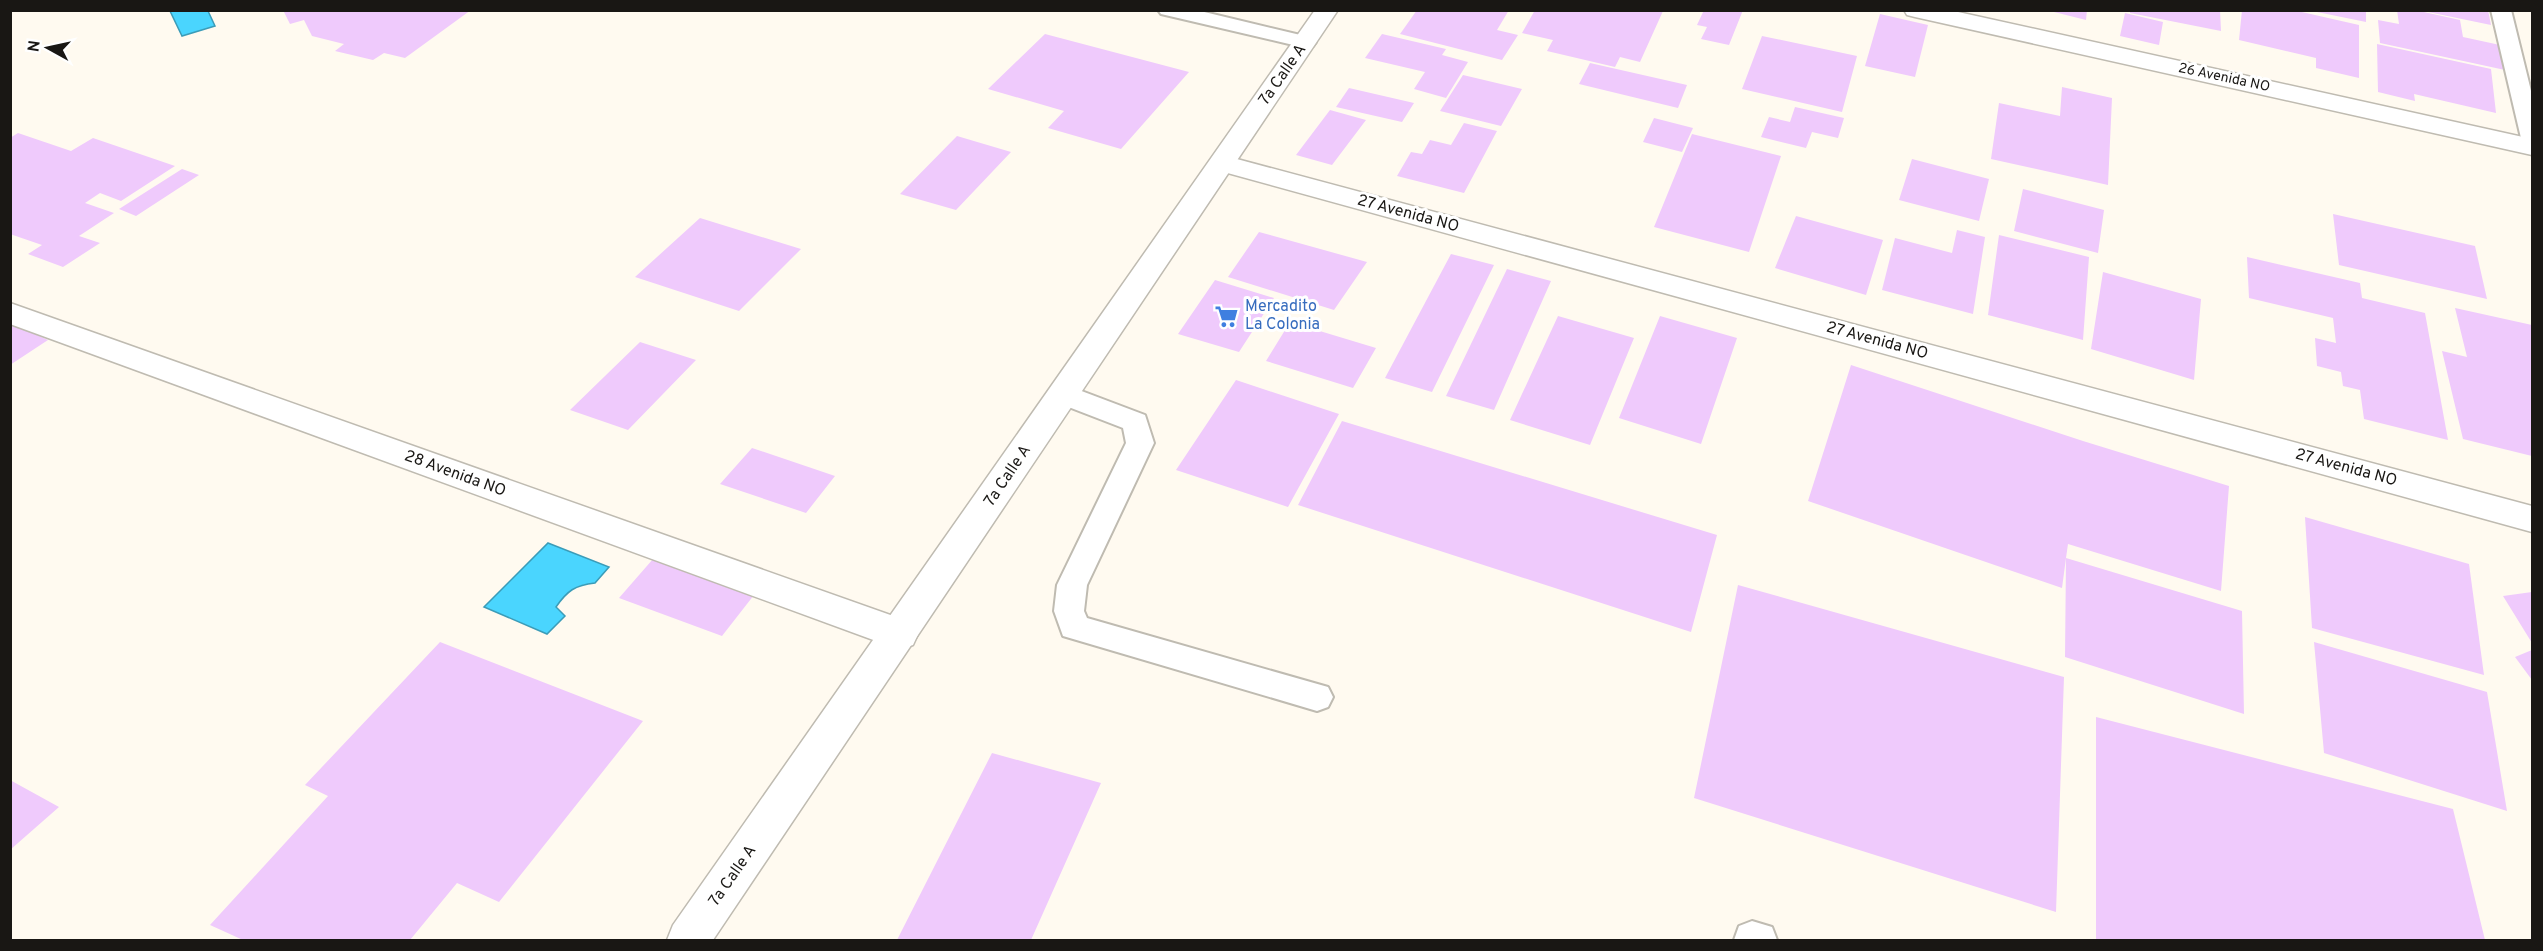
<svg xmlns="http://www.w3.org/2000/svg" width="2543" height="951" viewBox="0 0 2543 951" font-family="Overpass,sans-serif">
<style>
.water{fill:#4ad5fe;stroke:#3b9cb8;stroke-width:1.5}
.building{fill:#efcafc}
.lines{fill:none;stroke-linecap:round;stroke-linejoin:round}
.service-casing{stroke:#bfbbb1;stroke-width:4}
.minor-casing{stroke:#bfbbb1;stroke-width:3}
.tertiary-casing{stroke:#bfbbb1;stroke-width:3}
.service{fill:#fff;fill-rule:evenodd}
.minor{fill:#fff;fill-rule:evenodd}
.tertiary{fill:#fff;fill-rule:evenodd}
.labels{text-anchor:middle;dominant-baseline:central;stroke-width:6;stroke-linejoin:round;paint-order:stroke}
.far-street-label{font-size:14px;fill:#191714;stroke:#fff}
.street-label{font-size:16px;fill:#191714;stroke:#fff}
.shop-label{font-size:16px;fill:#366cbe;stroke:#fff;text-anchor:start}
</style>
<rect width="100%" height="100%" fill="#fffaf0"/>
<path class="water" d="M170,11H208L215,26L182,36Z
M548,543L609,567L595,583C575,585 567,591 556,607L565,616L547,634L484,607Z"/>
<path class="building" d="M283,10H471L405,58L384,53L373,60L335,51L344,44L312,36L304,20L290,24Z
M1417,10H1509L1497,30L1518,35L1502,60L1400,34Z
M1535,10H1660L1663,11L1640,62L1620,57L1615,67L1547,51L1553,40L1522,33Z
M1704,10H1743L1729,45L1701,39L1707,27L1697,25Z
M2046,10H2087L2086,20Z
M2130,10H2220L2221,31L2130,13Z
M2242,10H2293L2359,25V78L2316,68V58L2239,40Z
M2317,10H2366V22L2317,12Z
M2397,10H2415L2460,20L2463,37L2500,45L2505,70L2380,43L2378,20L2399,24Z
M2428,10H2488L2491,25L2428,12Z
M2125,13L2163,22L2159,45L2120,36Z
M1880,14L1928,25L1915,77L1865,66Z
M1045,34L1189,72L1121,149L1048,128L1064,111L988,89Z
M1382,34L1446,49L1442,55L1468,62L1446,98L1414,89L1425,72L1365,58Z
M1762,36L1857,56L1842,112L1742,89Z
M2377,44L2491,69L2496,113L2414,94L2415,101L2378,92Z
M1590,63L1687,85L1678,108L1579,84Z
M1463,75L1522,89L1501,126L1440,111Z
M2062,87L2112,98L2108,185L1991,159L1999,103L2060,116Z
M1349,88L1414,103L1402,122L1336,107Z
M1795,107L1844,118L1838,138L1812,132L1806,148L1761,137L1769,117L1790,122Z
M1330,110L1366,120L1332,165L1296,155Z
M1654,118L1693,128L1682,152L1643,142Z
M1464,123L1497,131L1464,193L1397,176L1411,152L1422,154L1430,140L1451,145Z
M18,133L71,151L93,138L175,166L121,201L100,193L85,203L114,213L79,236L100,243L63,267L28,254L42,245L10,234V138Z
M1692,134L1781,156L1749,252L1654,227Z
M957,136L1011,152L956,210L900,194Z
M1912,159L1989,179L1979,221L1899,200Z
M182,169L199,175L136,216L119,209Z
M2023,189L2104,210L2098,253L2014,231Z
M2333,214L2475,246L2487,299L2339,265Z
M1796,216L1883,240L1866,295L1775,268Z
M700,218L801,249L739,311L635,277Z
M1957,230L1985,237L1973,314L1882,290L1895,238L1952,253Z
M1259,232L1367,262L1334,310L1228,277Z
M1999,235L2089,257L2083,340L1988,315Z
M1451,254L1494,265L1432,392L1385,378Z
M2247,257L2360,283L2362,298L2425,313L2448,440L2364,419L2360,390L2343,386L2341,372L2317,366L2315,338L2336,343L2333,318L2249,298Z
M1507,269L1551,281L1494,410L1446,396Z
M2103,272L2201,299L2194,380L2091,349Z
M1215,280L1274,298L1239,352L1178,334Z
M2455,308L2532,325V456L2463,439L2442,351L2467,357Z
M1558,316L1634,338L1590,445L1510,420Z
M1660,316L1737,338L1701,444L1619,418Z
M1290,322L1376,348L1353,388L1266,361Z
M12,324L48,340L10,365V325Z
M640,342L696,360L628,430L570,410Z
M1851,365L2083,441L2229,486L2221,591L2068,544L2066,558L2242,611L2244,714L2065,657L2066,558L2062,588L1808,501Z
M1236,380L1339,414L1288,507L1176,470Z
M1342,421L1717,535L1691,632L1298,505Z
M752,448L835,476L806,513L720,484Z
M2305,517L2469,564L2484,675L2312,628Z
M653,559L754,595L722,636L619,598Z
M1738,585L2064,677L2056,912L1694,798Z
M2532,592V643L2503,596Z
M440,642L643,721L499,902L457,883L410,940H243L210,925L328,796L305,785Z
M2314,642L2487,692L2507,811L2324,753Z
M2532,650V680L2515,657Z
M2096,717L2453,809L2485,940H2096Z
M992,753L1101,783L1031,940H897Z
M10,780L59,807L10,850Z"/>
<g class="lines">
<defs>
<path id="service" d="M1158,10H1196L1313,38L1316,42L1313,46L1306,48L1161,14Z
M2491,10H2511L2532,95V145L2524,143L2521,138Z
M1063,384L1145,415L1154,443L1087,585L1084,611L1087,618L1328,687L1333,697L1328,707L1317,711L1063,636L1054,611L1057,585L1126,443L1123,428L1053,401L1049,394L1053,387Z
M1752,921L1772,927L1777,940H1734L1739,926Z"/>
<path id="minor" d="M1222,155L2532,506V532L1213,169L1209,163L1213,157Z
M10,303L913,623L918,634L913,645L900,649L887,645L10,324Z"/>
<path id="tertiary" d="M1315,10H1338L713,940H667L673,925Z
M1904,10H1949L2532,139V155L1915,17L1907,15Z"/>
</defs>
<use href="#service" class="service-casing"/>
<use href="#minor" class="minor-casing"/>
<use href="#tertiary" class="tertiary-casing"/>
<use href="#service" class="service"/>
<use href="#minor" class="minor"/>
<use href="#tertiary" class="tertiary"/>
</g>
<defs>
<symbol id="supermarket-bare" viewBox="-9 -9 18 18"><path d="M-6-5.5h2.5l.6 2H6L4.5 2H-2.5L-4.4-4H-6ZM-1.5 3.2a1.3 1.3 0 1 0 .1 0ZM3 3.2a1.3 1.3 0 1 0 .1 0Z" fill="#3f7fe0" stroke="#fff" stroke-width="2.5" paint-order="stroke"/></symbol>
</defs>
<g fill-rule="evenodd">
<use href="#supermarket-bare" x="1210" y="300" width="33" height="33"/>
</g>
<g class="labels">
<g class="far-street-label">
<text transform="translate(2224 78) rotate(12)">26 Avenida NO</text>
</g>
<g class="street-label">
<text transform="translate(1283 75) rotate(-55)">7a Calle A</text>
<text transform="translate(1408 214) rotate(15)">27 Avenida NO</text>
<text transform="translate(1877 341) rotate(15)">27 Avenida NO</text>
<text transform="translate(2346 468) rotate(15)">27 Avenida NO</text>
<text transform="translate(455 474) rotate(20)">28 Avenida NO</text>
<text transform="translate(1008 476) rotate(-56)">7a Calle A</text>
<text transform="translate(733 876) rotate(-55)">7a Calle A</text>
</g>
<g class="shop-label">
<text x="1245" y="307">Mercadito<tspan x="1245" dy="18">La Colonia</tspan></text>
</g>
</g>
<rect width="2543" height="951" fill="none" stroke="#191714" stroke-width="24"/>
<g transform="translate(48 48) rotate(278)" stroke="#ffffff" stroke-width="4.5" paint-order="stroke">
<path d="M0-4.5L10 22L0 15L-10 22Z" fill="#191714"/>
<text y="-9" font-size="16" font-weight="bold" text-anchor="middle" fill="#191714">N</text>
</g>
</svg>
